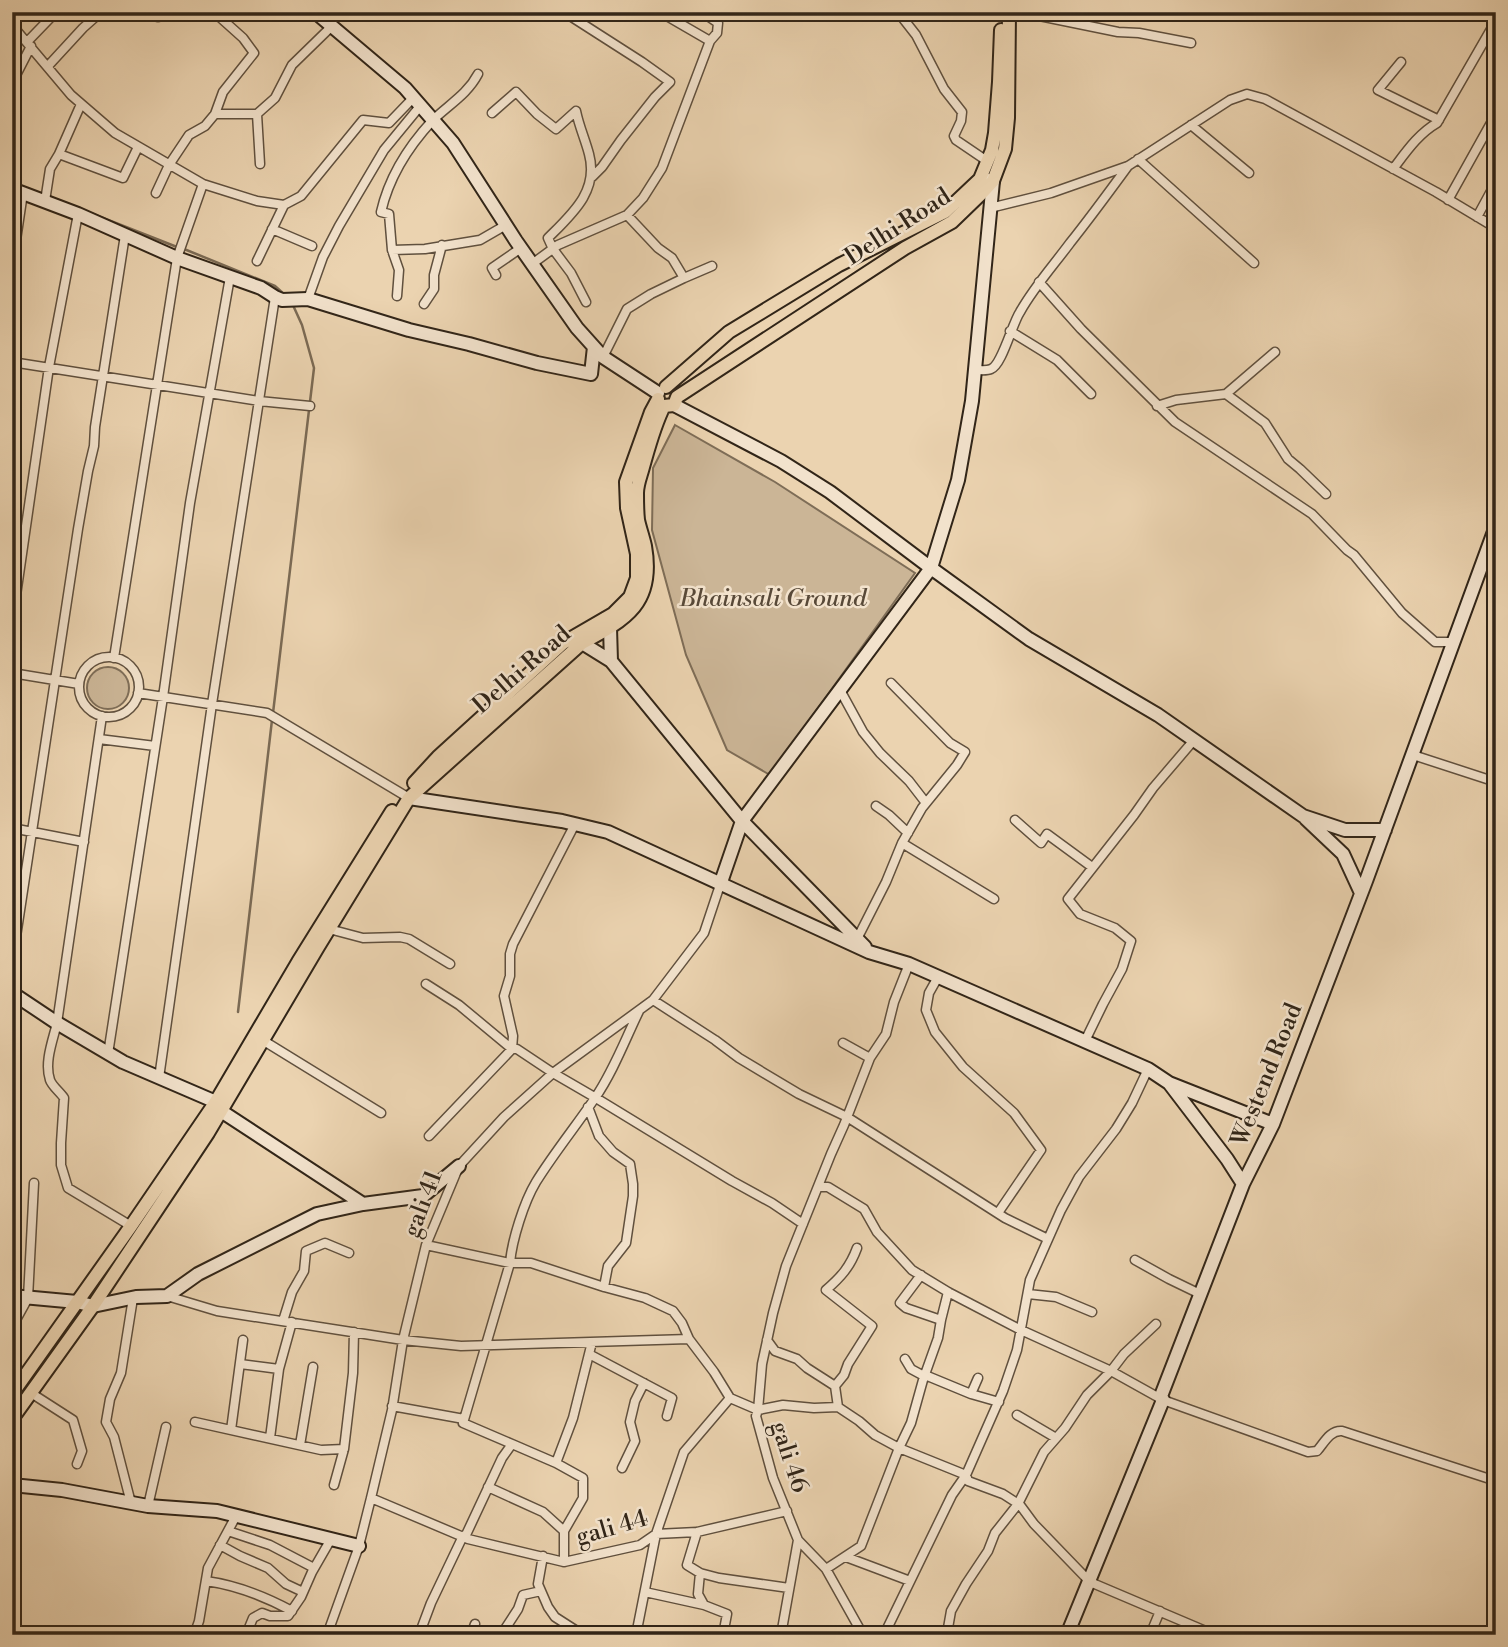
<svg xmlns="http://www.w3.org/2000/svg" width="1508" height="1647" viewBox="0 0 1508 1647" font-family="'Libre Bodoni',serif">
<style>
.green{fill:#cbb596;stroke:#7e6d57;stroke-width:2}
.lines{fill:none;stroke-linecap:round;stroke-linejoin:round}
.stream{stroke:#7b6a54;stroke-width:2.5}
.street-casing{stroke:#60503e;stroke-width:11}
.secondary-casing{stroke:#312518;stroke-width:16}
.primary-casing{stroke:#312518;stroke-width:16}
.street{stroke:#f2e2cc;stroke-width:8}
.secondary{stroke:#f2e2cc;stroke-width:12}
.primary{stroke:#ebd3b0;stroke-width:12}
.labels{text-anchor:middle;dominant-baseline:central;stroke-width:5;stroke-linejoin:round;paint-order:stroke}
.street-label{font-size:24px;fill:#312518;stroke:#f2e2cc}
.park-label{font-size:24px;font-style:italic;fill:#584938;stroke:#f2e2cc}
</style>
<rect width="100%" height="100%" fill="#ebd3b0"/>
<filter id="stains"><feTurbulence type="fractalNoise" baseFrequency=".00286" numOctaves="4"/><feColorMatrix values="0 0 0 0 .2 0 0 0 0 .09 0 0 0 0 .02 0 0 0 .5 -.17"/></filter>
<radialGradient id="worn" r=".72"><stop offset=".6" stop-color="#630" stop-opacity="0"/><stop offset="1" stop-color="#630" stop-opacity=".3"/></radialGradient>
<path class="green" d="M675,425L775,482L915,573L770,775L727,750L686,655L652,530L653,468Z
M87 688a21 21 0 1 1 42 0a21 21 0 1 1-42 0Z"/>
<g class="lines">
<path class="stream" d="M47,196L177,247
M184,249L275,286L285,295
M273,713L314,368L302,325L292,303
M238,1012L272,720"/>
<defs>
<path id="street" d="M214,12L243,38L254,53L223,92L215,114
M564,12L642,62L670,82L655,97L621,140L602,167L592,177
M702,12L718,23L717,33L710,41
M898,12L916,35L944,89L962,112L961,121L954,136L956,140L987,161
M1020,12L1118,32L1139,33L1191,43
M158,17L163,12
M12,25L71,95L115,133L203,184
M27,42L56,12
M1401,62L1378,90L1439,120
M48,66L83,28L101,12
M478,74C467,95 448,105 432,121C408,147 389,177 381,212L389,214L392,250L425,249L480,240L506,225
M12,83L31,46
M81,104L59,154L123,178L138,147
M492,113L516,92L537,114L556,129L576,111C579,126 585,139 589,154C599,191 572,214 548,238L553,249L571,273L586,302
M257,114L260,164
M1191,125L1249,173
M1138,159L1254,263
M1393,169C1406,152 1418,134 1437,123L1494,24
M156,193L169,165L189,135L205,126L215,114H257L275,98L292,65L332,26
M1448,200L1496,114
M45,201L50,169L59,154
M990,208L1051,193L1128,166L1230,100L1247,94L1265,99L1436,192L1496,228
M1477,217L1496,182
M272,229L312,246
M392,250L399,270L397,296
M257,261L284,205
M532,264L558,245L627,215L643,198L662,168L710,41L660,12
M12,267L23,193
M496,275L492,268L521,248
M684,278L712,266
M1039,282L1081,329L1175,422L1312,514L1347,550L1354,555L1402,613L1435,642H1454
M308,299L323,257L339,226L384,150L421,105
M424,304L434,289V275L442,245
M1010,331L1057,360L1091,394
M603,357L627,309L651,294L684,278L672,258L658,248L627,215
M12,362L259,401L310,406
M975,370C980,370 987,371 991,369C1002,365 1012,324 1020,312C1034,287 1053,266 1070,243C1090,218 1109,192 1128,166
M1226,394L1265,423L1288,459L1300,469L1326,494
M1157,406L1176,400L1226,394L1275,352
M12,623L49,367L78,214
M79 687a30 30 0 1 1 60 0a30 30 0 1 1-60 0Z
M114,658L177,258L203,184L257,201L284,205L301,196L363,120L389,123L414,97
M12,673L79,684
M840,690L863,732L880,753L909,781L926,803
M138,693L267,713L409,798
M102,716L57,1023C53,1040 44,1062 50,1080C52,1086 60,1092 64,1098L61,1143V1165L68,1188L131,1226
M99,739L155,746
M1413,755L1496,782
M876,806L889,815L908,833
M1015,820L1041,843L1047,834L1092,867
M12,828L84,842
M902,843L994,899
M329,929L363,938L400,937L409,939L450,964
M857,939L886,882L902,843L922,808L957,765L965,752L950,743L891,683
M12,963L78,529L88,471L94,446L95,427L125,235
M938,977L929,993L926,1010L935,1032L963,1067L1014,1113L1041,1150L998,1213
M426,984L459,1005L512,1049H517L553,1073L596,1098L732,1181L772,1203L803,1224
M653,1000L715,1040L739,1058L799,1094L847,1117L1005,1218L1048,1239
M264,1041L381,1113
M1085,1041L1103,1004L1122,969L1131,941L1115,928L1080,914L1068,899L1134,815L1153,788L1194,740
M843,1043L870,1058
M108,1054L163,697L190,503L230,277
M159,1078L212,704L275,297
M588,1107L599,1136L613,1152L630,1164L633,1184V1196L626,1243L608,1266L604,1287
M429,1136L512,1049L513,1036L504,996L510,976V954L513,944L575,824
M818,1187H828L864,1209L877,1232L912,1270L948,1292L1021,1330L1111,1371L1163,1400L1308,1452L1317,1451C1324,1443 1330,1430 1342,1431L1496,1481
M426,1245L510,1263H531L604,1287L645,1298L673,1311L682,1323L689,1339
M1135,1260L1169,1279L1200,1294
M1028,1294L1056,1297L1092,1312
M167,1296L217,1311L403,1340L461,1346L689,1339L714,1372L730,1398
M941,1320L948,1292
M283,1321L292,1292L304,1271L306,1251L325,1243L349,1253
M12,1327L28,1298L34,1183
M767,1340L775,1351L797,1359L807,1368L835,1386L838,1407L859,1421L875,1435L899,1448L966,1475L968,1481L1003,1494L1020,1505L1034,1524L1090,1582L1215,1635
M589,1354L672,1398L667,1416
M905,1359L911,1369L924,1376
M240,1364L279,1369
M925,1375L971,1394L978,1378
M835,1386L844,1375L848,1364L872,1326L826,1290C841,1277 850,1267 857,1248
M31,1393L73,1420L82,1451L77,1464
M971,1394L999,1402
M392,1406L464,1419
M838,1407L814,1408L783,1405L758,1410L762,1364L773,1313L786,1266L831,1154L844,1125L870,1058L886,1034L894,1002L909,964
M1017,1415L1056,1438
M195,1422L321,1450L344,1449L353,1373L354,1332
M231,1430L243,1340
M270,1438L279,1369L292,1322
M512,1444L463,1423L510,1263C512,1240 524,1202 536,1182C554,1153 576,1126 595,1098C613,1072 625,1040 639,1011
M300,1445L313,1367
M556,1463L573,1418L592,1342
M622,1468L635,1441L630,1422L635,1401L644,1383
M334,1485L344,1449
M488,1487L543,1512L564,1531
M371,1498L468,1539L564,1562L640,1545L656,1534L697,1532L787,1511
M131,1503L114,1437L106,1422L110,1399L121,1373L133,1298
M148,1506L166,1427
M228,1531L270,1545L314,1568
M697,1532L687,1565L700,1573L719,1578L789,1588
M465,1537L502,1458L512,1444L556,1463L583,1478V1498L564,1531V1562
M798,1540L826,1569L863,1635
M220,1545L240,1556L268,1568L286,1584L303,1592
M543,1556L538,1584L548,1607L555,1617L583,1635
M846,1557L910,1581
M826,1569L861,1546L899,1448L911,1423L923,1380L938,1338L941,1320L906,1308L900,1303L921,1275
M700,1573L698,1594L704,1605L727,1614L723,1635
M206,1581C235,1585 266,1597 292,1611
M645,1592L704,1605
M505,1629L518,1609L523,1595L541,1591
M194,1635L199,1621L208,1568L236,1516
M246,1635L253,1618L262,1613L270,1616H288L301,1597L312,1572L331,1539
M327,1635L359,1546L371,1498L392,1410L403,1340L426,1245L459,1166L504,1117L553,1073L653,1000L704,933L720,885
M419,1635L431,1603L463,1536
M471,1635L475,1624
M636,1635L656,1534L684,1452L730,1398L758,1410L756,1416L773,1478L798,1540L781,1635
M884,1635L952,1495L966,1475L1003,1391L1017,1350L1030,1280L1061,1210L1079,1177L1116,1129L1132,1103L1148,1069
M944,1635L948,1628L951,1611L966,1584L988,1551L995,1533L1018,1504L1044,1452L1065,1428L1087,1395L1111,1371L1124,1354L1156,1324
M1150,1635L1160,1611"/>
<path id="secondary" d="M315,12L405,88L453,143L516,241L577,328L603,357L658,393
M12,189L78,214L177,258L261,288L275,297L282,300L308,299L409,330L469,344L537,363L591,374L594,347
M674,405L781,461L830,492L931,568L1029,639L1158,715L1303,816L1345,830H1385
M605,619L610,628L611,661
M577,636L582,643L611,661L742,821L865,947
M409,798L562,821L608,832L869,952L909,964L1148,1069L1169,1083L1227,1159L1243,1184
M1306,819L1343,854L1361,893
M720,885L742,821L931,568L958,480L972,401L993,181L989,180
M12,993L57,1023L123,1062L216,1102
M1169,1083L1273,1124
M221,1111L363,1204L423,1196L459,1166
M12,1296L77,1302L93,1306L136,1297L167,1296L198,1274L317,1214L363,1204
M12,1485L62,1490L148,1506L217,1511L359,1546
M1067,1635L1163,1400L1161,1396L1243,1184L1273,1124L1366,881L1496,526"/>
<path id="primary" d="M666,387L729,332L839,265L945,212L980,179L992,150L995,133L999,82L1001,30
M664,406L674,405L677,397L905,248L952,222L981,194L993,181L1005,149L1008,118L1009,12
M414,783L438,757L563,643L613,614L630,597L637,578V554L627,508L626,482L651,412L658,399
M12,1394L131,1226L215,1103L298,962L392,811
M12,1419L93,1306L208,1133L318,947L409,798L582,643C627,619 655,603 645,546C643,537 640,529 638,520C637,511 637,502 637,493C637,484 641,475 643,467C649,446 654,426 664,406"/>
</defs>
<use href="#street" class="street-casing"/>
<use href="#secondary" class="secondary-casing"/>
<use href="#primary" class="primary-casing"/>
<use href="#street" class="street"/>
<use href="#secondary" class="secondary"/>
<use href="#primary" class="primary"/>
</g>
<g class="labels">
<g class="street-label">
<text transform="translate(898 227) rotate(-33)">Delhi Road</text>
<text transform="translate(522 670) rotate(-41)">Delhi Road</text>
<text transform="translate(1267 1075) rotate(-68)">Westend Road</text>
<text transform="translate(423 1204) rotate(-69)">gali 41</text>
<text transform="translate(789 1457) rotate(72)">gali 46</text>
<text transform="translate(612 1528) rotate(-16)">gali 44</text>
</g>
<g class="park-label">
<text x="773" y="599">Bhainsali Ground</text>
</g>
</g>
<rect width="1508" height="1647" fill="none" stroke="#ebd3b0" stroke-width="42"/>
<rect x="14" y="14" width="1480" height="1619" fill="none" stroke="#312518" stroke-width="3.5"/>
<rect x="21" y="21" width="1466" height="1605" fill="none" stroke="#312518" stroke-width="2"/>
<rect width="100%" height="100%" filter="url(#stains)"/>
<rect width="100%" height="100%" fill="url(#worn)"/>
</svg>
